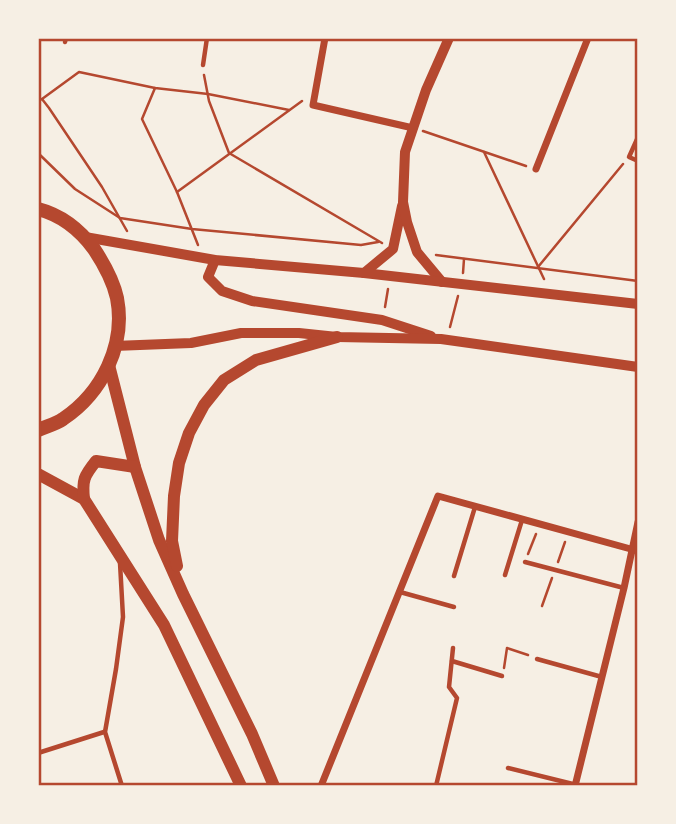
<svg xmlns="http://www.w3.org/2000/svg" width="676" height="824" font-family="'Source Sans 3',sans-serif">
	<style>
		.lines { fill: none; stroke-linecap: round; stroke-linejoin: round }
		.path { stroke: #b5482f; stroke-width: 2.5 }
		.service { stroke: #b5482f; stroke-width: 4.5 }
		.minor { stroke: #b5482f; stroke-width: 7 }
		.tertiary { stroke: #b5482f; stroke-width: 10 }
		.secondary { stroke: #b5482f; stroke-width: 10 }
		.primary { stroke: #b5482f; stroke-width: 12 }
		.trunk { stroke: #b5482f; stroke-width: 14 }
		.neatline { fill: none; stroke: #b5482f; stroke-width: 2.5 }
	</style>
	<rect width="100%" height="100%" fill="#f6efe4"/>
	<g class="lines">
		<!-- path -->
		<g class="path">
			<path d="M204 75 209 101 229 153 382 243"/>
			<path d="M155 88 142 119 177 192 198 245"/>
			<path d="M42 99 79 72 155 88 208 94 289 110"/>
			<path d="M38 101 42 99 49 108 102 187 127 231"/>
			<path d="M423 131 526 166"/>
			<path d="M484 152 544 279"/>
			<path d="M38 153 75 189 120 218 192 229 361 245 378 242"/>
			<path d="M177 192 302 101"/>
			<path d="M436 255 638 281"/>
			<path d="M538 267 623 164"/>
			<path d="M463 273 464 259"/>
			<path d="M385 307 388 289"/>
			<path d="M450 327 458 296"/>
			<path d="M528 554 536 534"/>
			<path d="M558 562 565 542"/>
			<path d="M542 606 552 578"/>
			<path d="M504 668 507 648 528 655"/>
		</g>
		<!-- service -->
		<g class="service">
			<path d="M65 42 66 38"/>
			<path d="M203 65 207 38"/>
			<path d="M638 137 629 157 638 161"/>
			<path d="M525 562 624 588"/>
			<path d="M120 563 123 617 116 669 105 732 122 786"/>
			<path d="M505 575 522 520"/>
			<path d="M454 576 475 507"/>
			<path d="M400 592 454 607"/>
			<path d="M537 659 602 677"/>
			<path d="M452 661 502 676"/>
			<path d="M38 753 104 732"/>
			<path d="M508 768 581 786"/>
			<path d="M436 786 457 698 449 687 453 648"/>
		</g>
		<!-- minor -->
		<g class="minor">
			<path d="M325 38 313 105 413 128"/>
			<path d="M536 169 588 38"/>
			<path d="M321 786 438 496 638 551"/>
			<path d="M575 786 624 588 638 522"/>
		</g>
		<!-- tertiary -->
		<g class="tertiary">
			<path d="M364 273 393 249 402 206"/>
			<path d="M442 282 417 252 407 222 403 202 405 152 426 90 449 38"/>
		</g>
		<!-- secondary -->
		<g class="secondary">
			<path d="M85 237 215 260 364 273 638 304"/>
			<path d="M215 260 208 277 222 291 252 301 382 320 431 336"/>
			<path d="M114 346 191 343 241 333H299L337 337 441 339 638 367"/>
		</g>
		<!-- primary -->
		<g class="primary">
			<path d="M109 365 135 467 159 540 183 594 252 734 274 786"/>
			<path d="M38 474 84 499 164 625 241 786"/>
			<path d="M84 499C82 480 84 476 96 461L135 467"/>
			<path d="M177 566 172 541 174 496 179 463 189 433 204 405 224 380 256 360 337 337"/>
		</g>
		<!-- trunk -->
		<path class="trunk" d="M38 209C61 215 80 230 94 249 104 264 113 280 117 298 126 345 102 393 63 419 56 424 47 426 38 430"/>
	</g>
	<!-- border -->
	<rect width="676" height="824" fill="none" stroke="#f6efe4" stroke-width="80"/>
	<rect x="40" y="40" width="596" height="744" class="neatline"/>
</svg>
